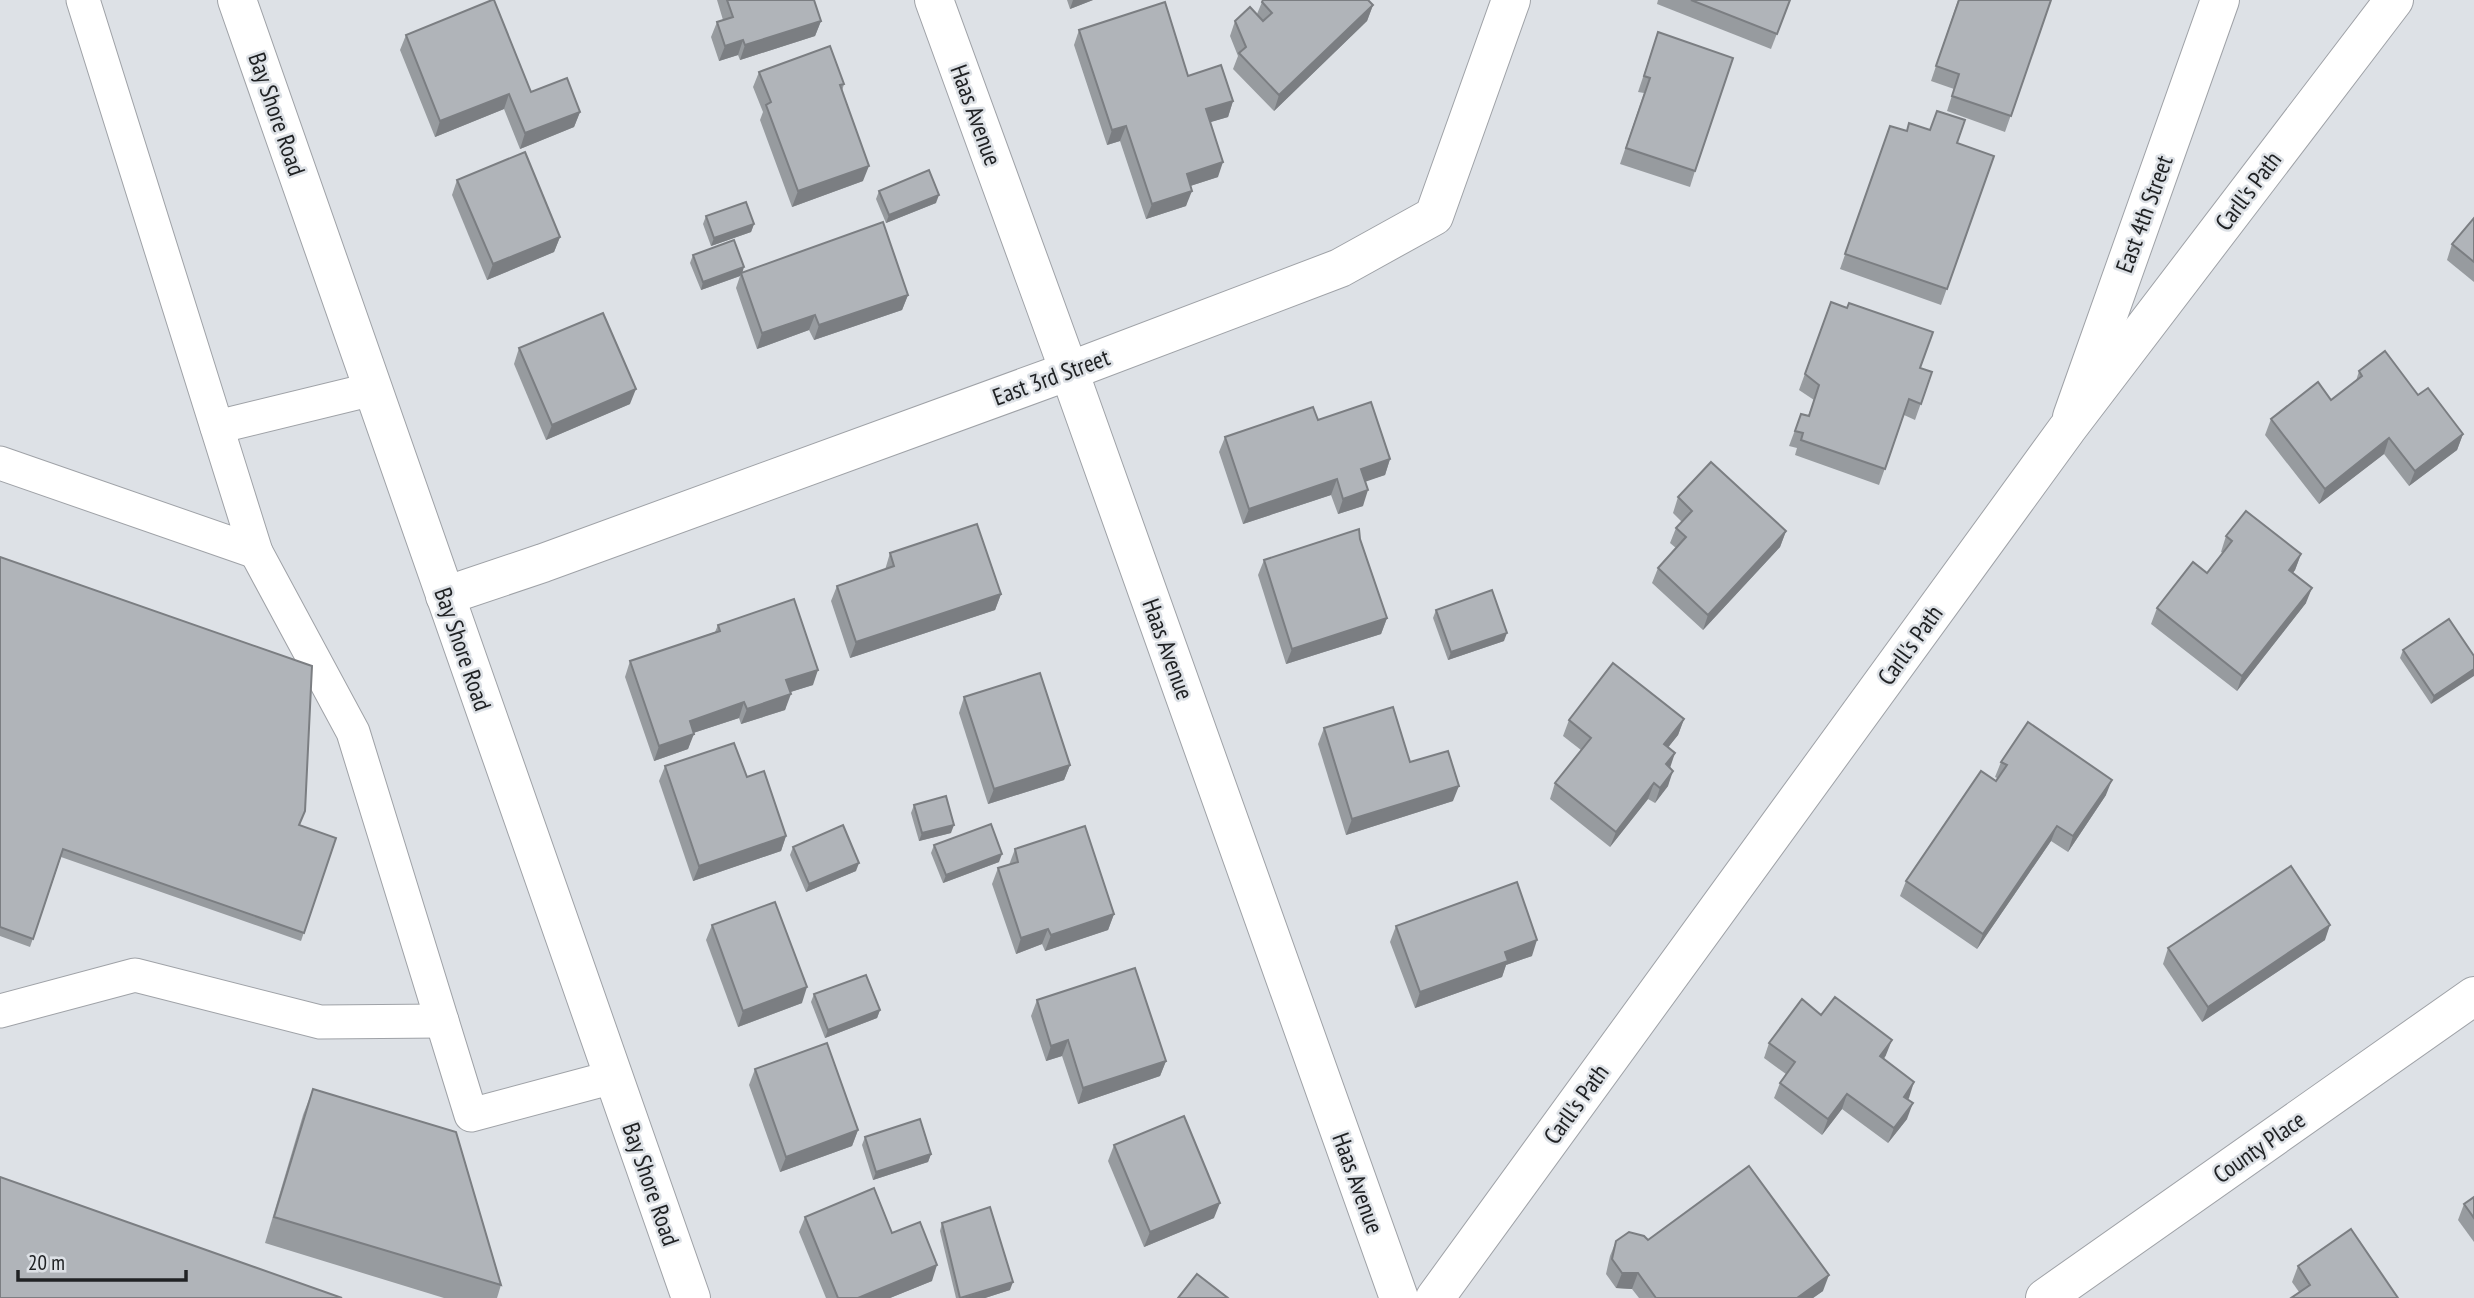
<svg xmlns="http://www.w3.org/2000/svg" width="2474" height="1298" font-family="'PT Sans Narrow',sans-serif">
	<style>
		.lines { fill: none; stroke-linecap: round; stroke-linejoin: round }
		.lane-casing { stroke: #9fa2a7; stroke-width: 35 }
		.street-casing { stroke: #9fa2a7; stroke-width: 40 }
		.secondary-casing { stroke: #9fa2a7; stroke-width: 40 }
		.lane { stroke: #fff; stroke-width: 33 }
		.street { stroke: #fff; stroke-width: 38 }
		.secondary { stroke: #fff; stroke-width: 38 }
		.wall { fill: #979b9f }
		.shaded-wall { fill: #7b7e82 }
		.building { fill: #b0b4b9; stroke: #7b7e82; stroke-width: 2 }
		.labels { text-anchor: middle; dominant-baseline: central; stroke-width: 5; stroke-linejoin: round; paint-order: stroke }
		.street-label { font-size: 24px; fill: #202224; stroke: #dde1e6 }
	</style>
	<rect width="100%" height="100%" fill="#dde1e6"/>
	<g class="lines">
		<!-- lane casing -->
		<g class="lane-casing">
			<g id="lane">
				<path d="M217 427 373 389"/>
				<path d="M0 463 256 552 83 0"/>
				<path d="M256 552 353 732 471 1115 613 1077"/>
				<path d="M0 1011 135 975 320 1022 442 1021"/>
			</g>
		</g>
		<!-- street casing -->
		<g class="street-casing">
			<g id="street">
				<path d="M934 0 1069 371 1399 1298"/>
				<path d="M2072 417 2220 0"/>
				<path d="M445 596 543 563 1069 371 1340 268 1434 216 1511 0"/>
				<path d="M2045 1298 2474 996"/>
			</g>
		</g>
		<!-- secondary casing -->
		<g class="secondary-casing">
			<g id="secondary">
				<path d="M237 0 691 1298"/>
				<path d="M1435 1298 2067 429 2394 0"/>
			</g>
		</g>
		<!-- lane -->
		<use href="#lane" class="lane"/>
		<!-- street -->
		<use href="#street" class="street"/>
		<!-- secondary -->
		<use href="#secondary" class="secondary"/>
	</g>
	<!-- wall -->
	<g class="wall">
		<path d="M717 0H814L821 21 815 36 740 60 738 55 719 61 711 37 717 22 723 20Z"/>
		<path d="M1067 0H1093L1070 9Z"/>
		<path d="M1658 0H1790L1771 49 1657 4Z"/>
		<path d="M1958 0H2051L2005 132 1947 111 1954 89 1931 81Z"/>
		<path d="M1262 2 1373 5 1367 21 1274 111 1233 69 1238 56 1230 36 1235 21 1257 14Z"/>
		<path d="M1079 30 1188 76 1233 101 1228 117 1210 122 1218 177 1190 186 1186 206 1146 219 1120 141 1107 145 1074 45Z"/>
		<path d="M1658 32 1695 171 1690 187 1620 164 1644 93 1638 92Z"/>
		<path d="M406 35 531 92 580 112 574 127 520 149 504 109 435 137 400 50Z"/>
		<path d="M759 72 844 84 842 91 863 181 792 207 760 120 763 112 753 87Z"/>
		<path d="M1909 123 1957 143 1994 156 1941 305 1840 269 1890 126 1907 131Z"/>
		<path d="M457 180 560 237 554 252 487 280 452 195Z"/>
		<path d="M879 191 936 203 886 223 876 199Z"/>
		<path d="M706 216 754 224 751 232 711 246 703 224Z"/>
		<path d="M2474 218V282L2447 260 2452 244Z"/>
		<path d="M693 255 743 272 908 295 902 310 814 340 809 330 757 349 736 288 740 276 701 290 690 263Z"/>
		<path d="M1831 302 1920 368 1932 372 1915 420 1904 415 1879 485 1795 455 1797 448 1789 446 1801 414 1808 416 1814 400 1799 390Z"/>
		<path d="M519 348 630 404 546 440 514 364Z"/>
		<path d="M2359 371 2418 395 2463 434 2457 450 2409 486 2384 454 2319 504 2265 435 2271 419 2331 400 2356 381Z"/>
		<path d="M1318 420 1390 459 1385 475 1365 481 1363 506 1338 514 1331 495 1243 524 1219 452 1225 437Z"/>
		<path d="M1678 497 1786 531 1780 547 1703 630 1652 583 1658 568 1676 548 1670 543 1676 528 1682 522 1673 513Z"/>
		<path d="M2226 536 2301 554 2295 570 2293 573 2306 603 2237 691 2151 624 2157 608 2207 573 2223 553 2221 552Z"/>
		<path d="M1360 539 1387 618 1381 634 1286 664 1258 575 1264 560Z"/>
		<path d="M890 553 1001 594 995 610 850 658 831 601 837 586 885 570Z"/>
		<path d="M0 557 299 825 336 838 301 941 61 857 30 947 0 936Z"/>
		<path d="M1436 610 1504 641 1448 660 1433 618Z"/>
		<path d="M718 625 813 685 790 692 785 710 741 724 739 718 693 733 688 749 654 761 625 677 630 661 715 632Z"/>
		<path d="M2403 650 2474 656 2431 704 2400 658Z"/>
		<path d="M964 697 1070 765 1064 780 988 804 959 713Z"/>
		<path d="M1684 719 1678 735 1668 747 1670 768 1668 786 1655 803 1648 799 1610 847 1550 799 1555 783 1581 750 1563 736 1569 720Z"/>
		<path d="M1324 728 1410 762 1453 801 1346 835 1318 744Z"/>
		<path d="M2001 762 2106 795 2068 852 2051 841 1977 949 1900 896 1906 881 1996 781 1997 778 1995 777Z"/>
		<path d="M665 766 747 777 786 836 781 851 693 881 659 781Z"/>
		<path d="M914 805 951 833 919 841 911 813Z"/>
		<path d="M934 845 999 862 943 883 931 853Z"/>
		<path d="M793 847 856 871 806 892 790 855Z"/>
		<path d="M1015 849 1114 914 1108 930 1045 951 1042 944 1016 954 992 884 998 868 1009 865Z"/>
		<path d="M712 925 802 1003 738 1027 706 940Z"/>
		<path d="M1396 926 1532 956 1506 965 1502 977 1415 1008 1390 942Z"/>
		<path d="M2325 940 2202 1022 2163 964 2168 948Z"/>
		<path d="M814 994 880 1010 877 1018 825 1038 811 1002Z"/>
		<path d="M1037 1000 1166 1061 1160 1076 1078 1104 1062 1056 1046 1061 1031 1016Z"/>
		<path d="M1821 1015 1886 1055 1884 1059 1909 1098 1908 1099 1907 1119 1888 1143 1842 1109 1822 1135 1774 1098 1780 1083 1786 1074 1764 1058 1769 1043Z"/>
		<path d="M755 1069 858 1130 852 1146 780 1172 749 1085Z"/>
		<path d="M313 1089 501 1285 497 1298H444L265 1243 303 1115Z"/>
		<path d="M865 1137 931 1154 928 1162 873 1180 862 1145Z"/>
		<path d="M1114 1145 1214 1218 1144 1247 1108 1161Z"/>
		<path d="M2474 1197V1242L2458 1220 2464 1204Z"/>
		<path d="M805 1217 932 1281 890 1298H826L799 1232Z"/>
		<path d="M942 1223 1010 1290 985 1298H956L940 1231Z"/>
		<path d="M1648 1240 1823 1291 1813 1298H1639L1632 1289 1616 1288 1606 1274 1610 1256 1616 1241Z"/>
		<path d="M2298 1266 2398 1298 2299 1292 2292 1282Z"/>
	</g>
	<!-- shaded-wall -->
	<g class="shaded-wall">
		<path d="M1073 0H1093L1070 9Z"/>
		<path d="M1373 5 1367 21 1274 111 1279 95Z"/>
		<path d="M821 21 815 36 740 60 745 45Z"/>
		<path d="M743 40 738 55 719 61 725 46Z"/>
		<path d="M509 94 504 109 435 137 440 121Z"/>
		<path d="M1233 101 1228 117 1201 125 1206 109Z"/>
		<path d="M580 112 574 127 520 149 525 133Z"/>
		<path d="M1126 126 1120 141 1107 145 1112 130Z"/>
		<path d="M1223 162 1218 177 1181 189 1187 174Z"/>
		<path d="M869 166 863 181 792 207 798 191Z"/>
		<path d="M1192 191 1186 206 1146 219 1152 204Z"/>
		<path d="M939 195 936 203 886 223 889 215Z"/>
		<path d="M754 224 751 232 711 246 714 238Z"/>
		<path d="M560 237 554 252 487 280 493 264Z"/>
		<path d="M744 267 742 274 741 273 740 276 701 290 703 282Z"/>
		<path d="M908 295 902 310 814 340 819 325Z"/>
		<path d="M815 315 809 330 757 349 762 333Z"/>
		<path d="M636 389 630 404 546 440 552 425Z"/>
		<path d="M2463 434 2457 450 2409 486 2415 471Z"/>
		<path d="M2389 438 2384 454 2319 504 2325 489Z"/>
		<path d="M1390 459 1385 475 1356 485 1361 469Z"/>
		<path d="M1337 479 1331 495 1243 524 1249 509Z"/>
		<path d="M1368 490 1363 506 1338 514 1343 499Z"/>
		<path d="M1786 531 1780 547 1703 630 1708 615Z"/>
		<path d="M2301 554 2295 570 2283 585 2289 570Z"/>
		<path d="M2312 588 2306 603 2237 691 2242 676Z"/>
		<path d="M1001 594 995 610 850 658 856 642Z"/>
		<path d="M1387 618 1381 634 1286 664 1292 649Z"/>
		<path d="M1507 633 1504 641 1448 660 1451 652Z"/>
		<path d="M2474 669V676L2431 704 2434 696Z"/>
		<path d="M818 670 813 685 781 695 786 680Z"/>
		<path d="M791 694 785 710 741 724 747 709Z"/>
		<path d="M744 702 739 718 684 736 690 721Z"/>
		<path d="M1684 719 1678 735 1659 759 1664 744Z"/>
		<path d="M694 734 688 749 654 761 659 746Z"/>
		<path d="M1675 753 1670 768 1666 764Z"/>
		<path d="M1070 765 1064 780 988 804 994 789Z"/>
		<path d="M1673 771 1668 786 1655 803 1660 788Z"/>
		<path d="M2112 780 2106 795 2068 852 2073 836Z"/>
		<path d="M1654 783 1648 799 1610 847 1616 832Z"/>
		<path d="M1459 786 1453 801 1346 835 1352 819Z"/>
		<path d="M954 825 951 833 919 841 922 833Z"/>
		<path d="M2057 826 2051 841 1977 949 1983 934Z"/>
		<path d="M786 836 781 851 693 881 699 866Z"/>
		<path d="M1002 854 999 862 943 883 946 875Z"/>
		<path d="M859 863 856 871 806 892 809 884Z"/>
		<path d="M1114 914 1108 930 1045 951 1051 935Z"/>
		<path d="M2330 925 2325 940 2202 1022 2208 1007Z"/>
		<path d="M1048 929 1042 944 1016 954 1021 938Z"/>
		<path d="M1537 940 1532 956 1506 965 1502 977 1415 1008 1420 992 1505 952Z"/>
		<path d="M807 987 802 1003 738 1027 743 1011Z"/>
		<path d="M880 1010 877 1018 825 1038 828 1030Z"/>
		<path d="M1068 1040 1062 1056 1046 1061 1051 1046Z"/>
		<path d="M1892 1040 1886 1055 1874 1072 1880 1056Z"/>
		<path d="M1166 1061 1160 1076 1078 1104 1083 1088Z"/>
		<path d="M1914 1082 1909 1098 1898 1112 1904 1097Z"/>
		<path d="M1847 1094 1842 1109 1822 1135 1828 1119Z"/>
		<path d="M1913 1103 1907 1119 1888 1143 1894 1128Z"/>
		<path d="M858 1130 852 1146 780 1172 786 1157Z"/>
		<path d="M931 1154 928 1162 873 1180 876 1172Z"/>
		<path d="M1220 1203 1214 1218 1144 1247 1150 1232Z"/>
		<path d="M937 1265 932 1281 890 1298H858Z"/>
		<path d="M1622 1273H1638L1632 1289 1616 1288Z"/>
		<path d="M1829 1275 1823 1291 1813 1298H1797Z"/>
		<path d="M1013 1282 1010 1290 985 1298H963Z"/>
	</g>
	<!-- building -->
	<g class="building">
		<path d="M492 0H494L531 92 567 78 580 112 525 133 509 94 440 121 406 35Z"/>
		<path d="M727 0H814L821 21 745 45 743 40 725 46 717 22 733 17Z"/>
		<path d="M1263 0H1368L1373 5 1279 95 1239 53 1246 47 1235 21 1250 7 1263 21 1272 13 1262 2Z"/>
		<path d="M1691 0H1790L1777 34Z"/>
		<path d="M1959 0H2051L2011 116 1952 96 1959 74 1936 66Z"/>
		<path d="M1165 2 1188 76 1221 65 1233 101 1206 109 1223 162 1187 174 1192 191 1152 204 1126 126 1112 130 1079 30Z"/>
		<path d="M1658 32 1733 58 1695 171 1626 148 1650 78 1644 76Z"/>
		<path d="M830 46 844 84 840 85 869 166 798 191 766 105 771 102 759 72Z"/>
		<path d="M1937 111 1965 120 1957 143 1994 156 1947 289 1845 254 1890 126 1907 131 1909 123 1930 130Z"/>
		<path d="M525 152 560 237 493 264 457 180Z"/>
		<path d="M929 170 939 195 889 215 879 191Z"/>
		<path d="M746 202 754 224 714 238 706 216Z"/>
		<path d="M2474 218V262L2452 244Z"/>
		<path d="M883 222 908 295 819 325 815 315 762 333 741 273Z"/>
		<path d="M734 240 744 267 703 282 693 255Z"/>
		<path d="M1831 302 1847 308 1849 303 1933 332 1920 368 1932 372 1921 404 1909 399 1885 469 1801 440 1803 433 1795 431 1801 414 1809 416 1819 385 1805 374Z"/>
		<path d="M603 313 636 389 552 425 519 348Z"/>
		<path d="M2385 351 2418 395 2428 388 2463 434 2415 471 2389 438 2325 489 2271 419 2318 382 2331 400 2362 376 2359 371Z"/>
		<path d="M1371 402 1390 459 1361 469 1368 490 1343 499 1337 479 1249 509 1225 437 1313 407 1318 420Z"/>
		<path d="M1711 462 1786 531 1708 615 1658 568 1686 537 1676 528 1692 511 1678 497Z"/>
		<path d="M2246 511 2301 554 2289 570 2312 588 2242 676 2157 608 2193 562 2207 573 2232 541 2226 536Z"/>
		<path d="M977 524 1001 594 856 642 837 586 894 566 890 553Z"/>
		<path d="M1359 529 1360 539 1387 618 1292 649 1264 560Z"/>
		<path d="M0 557 312 666 305 811 299 825 336 838 304 933 63 849 33 939 0 927Z"/>
		<path d="M1492 590 1507 633 1451 652 1436 610Z"/>
		<path d="M794 599 818 670 786 680 791 694 747 709 744 702 690 721 694 734 659 746 630 661 720 631 718 625Z"/>
		<path d="M2449 619 2474 656V669L2434 696 2403 650Z"/>
		<path d="M1613 663 1684 719 1664 744 1675 753 1666 764 1673 771 1660 788 1654 783 1616 832 1555 783 1591 738 1569 720Z"/>
		<path d="M1040 673 1070 765 994 789 964 697Z"/>
		<path d="M1393 707 1410 762 1448 751 1459 786 1352 819 1324 728Z"/>
		<path d="M2028 722 2112 780 2073 836 2057 826 1983 934 1906 881 1981 771 1996 781 2007 765 2001 762Z"/>
		<path d="M734 743 747 777 764 771 786 836 699 866 665 766Z"/>
		<path d="M946 796 954 825 922 833 914 805Z"/>
		<path d="M991 824 1002 854 946 875 934 845Z"/>
		<path d="M843 825 859 863 809 884 793 847Z"/>
		<path d="M1085 826 1114 914 1051 935 1048 929 1021 938 998 868 1018 862 1015 849Z"/>
		<path d="M2291 866 2330 925 2208 1007 2168 948Z"/>
		<path d="M1517 882 1537 940 1505 952 1508 961 1420 992 1396 926Z"/>
		<path d="M775 902 807 987 743 1011 712 925Z"/>
		<path d="M1135 968 1166 1061 1083 1088 1068 1040 1051 1046 1037 1000Z"/>
		<path d="M866 975 880 1010 828 1030 814 994Z"/>
		<path d="M1835 997 1892 1040 1880 1056 1914 1082 1904 1097 1913 1103 1894 1128 1847 1094 1828 1119 1780 1083 1795 1062 1769 1043 1802 999 1821 1015Z"/>
		<path d="M827 1043 858 1130 786 1157 755 1069Z"/>
		<path d="M313 1089 456 1132 501 1285 274 1217Z"/>
		<path d="M1184 1116 1220 1203 1150 1232 1114 1145Z"/>
		<path d="M920 1119 931 1154 876 1172 865 1137Z"/>
		<path d="M1749 1166 1829 1275 1797 1298H1656L1638 1273H1622L1612 1259 1616 1241 1629 1232 1644 1236 1648 1240Z"/>
		<path d="M0 1177 342 1298H0Z"/>
		<path d="M874 1188 892 1233 920 1222 937 1265 858 1298H838L805 1217Z"/>
		<path d="M2474 1197V1218L2464 1204Z"/>
		<path d="M990 1207 1013 1282 960 1298 942 1223Z"/>
		<path d="M2351 1229 2398 1298H2291L2310 1285 2298 1266Z"/>
		<path d="M1197 1274 1228 1298H1178Z"/>
	</g>
	<g class="labels">
		<!-- street labels -->
		<g class="street-label">
			<text transform="translate(277 114) rotate(71)">Bay Shore Road</text>
			<text transform="translate(976 115) rotate(70)">Haas Avenue</text>
			<text transform="translate(2248 191) rotate(-53)">Carll's Path</text>
			<text transform="translate(2144 214) rotate(-70)">East 4th Street</text>
			<text transform="translate(1051 377) rotate(-20)">East 3rd Street</text>
			<text transform="translate(1910 645) rotate(-54)">Carll's Path</text>
			<text transform="translate(463 649) rotate(71)">Bay Shore Road</text>
			<text transform="translate(1168 649) rotate(70)">Haas Avenue</text>
			<text transform="translate(1576 1104) rotate(-54)">Carll's Path</text>
			<text transform="translate(2259 1147) rotate(-35)">County Place</text>
			<text transform="translate(1358 1183) rotate(70)">Haas Avenue</text>
			<text transform="translate(651 1184) rotate(71)">Bay Shore Road</text>
		</g>
	</g>
	<!-- scale -->
	<path d="M18 1270v10h168v-10" fill="none" stroke="#202224" stroke-width="3.5"/>
	<text x="28" y="1270" font-size="21" fill="#202224" stroke="#dde1e6" stroke-width="5" paint-order="stroke">20 m</text>
</svg>
